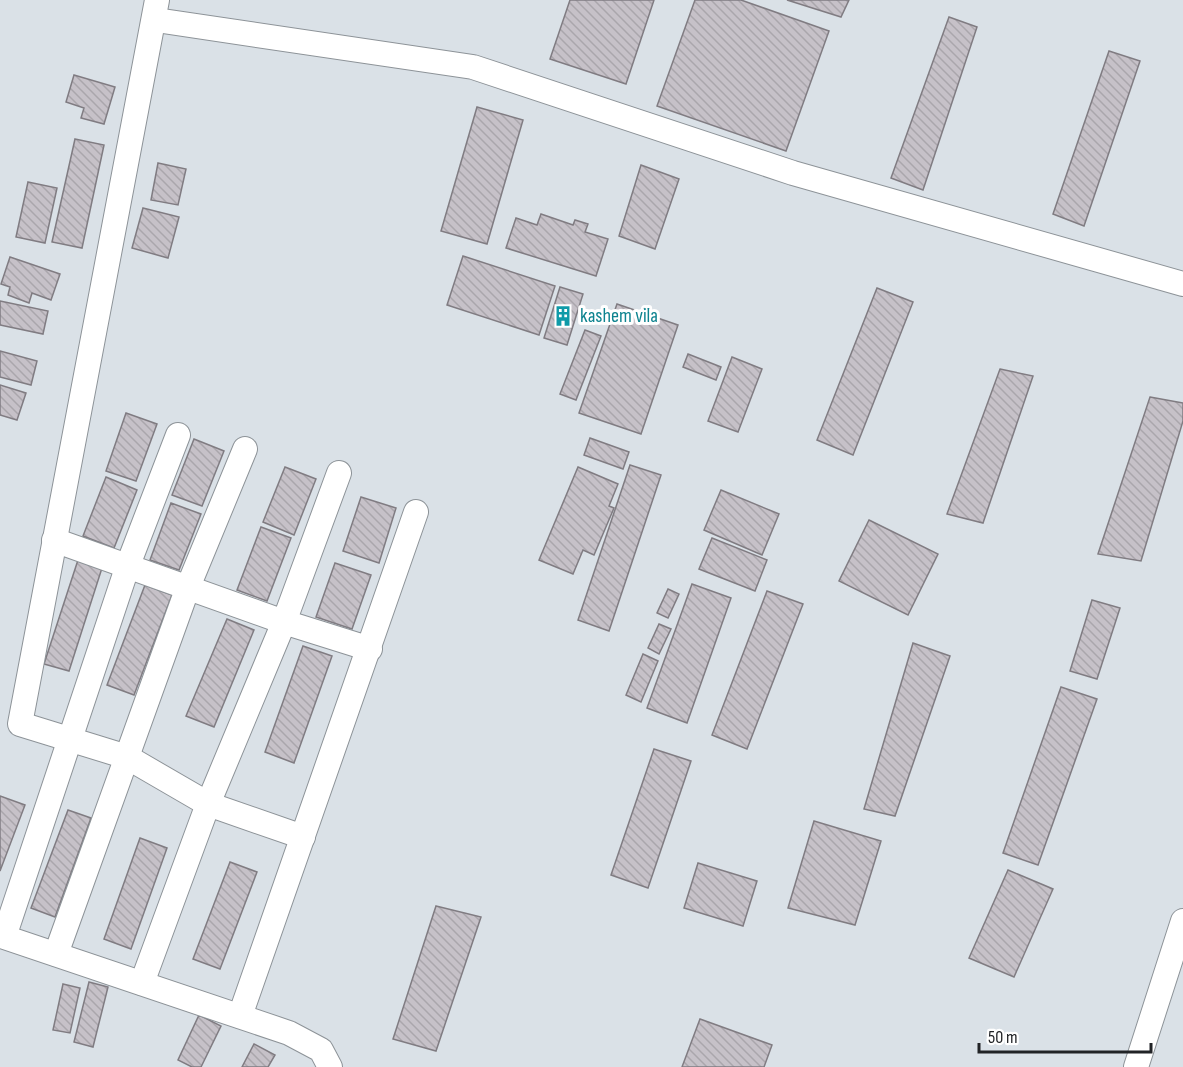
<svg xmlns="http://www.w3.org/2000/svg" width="1183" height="1067" font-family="'Sofia Sans Condensed',sans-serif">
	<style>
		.building { fill: url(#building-back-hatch); stroke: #807c82; stroke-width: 1.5 }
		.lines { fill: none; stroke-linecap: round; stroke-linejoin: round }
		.street-casing { stroke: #8d9398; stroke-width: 26 }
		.street { stroke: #fff; stroke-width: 24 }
		.labels { text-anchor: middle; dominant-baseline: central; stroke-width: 6; stroke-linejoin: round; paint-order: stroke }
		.culture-label { font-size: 20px; fill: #0d838f; stroke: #fff; text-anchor: start }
	</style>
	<defs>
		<pattern id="building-back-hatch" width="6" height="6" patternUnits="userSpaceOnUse" patternTransform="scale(1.5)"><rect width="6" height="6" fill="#c6c1c8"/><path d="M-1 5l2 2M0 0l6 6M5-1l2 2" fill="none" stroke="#aaa6ac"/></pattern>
	</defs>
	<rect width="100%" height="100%" fill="#dae1e7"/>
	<!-- building -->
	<g class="building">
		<path d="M570 0H654L626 84 550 59Z"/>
		<path d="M695 0H741L829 31 786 151 657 106Z"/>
		<path d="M787 0H849L841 17Z"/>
		<path d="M949 17 977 27 923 190 891 178Z"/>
		<path d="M1109 51 1140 61 1084 226 1053 214Z"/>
		<path d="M74 75 115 87 104 124 81 118 84 108 66 102Z"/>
		<path d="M477 107 523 120 487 244 441 231Z"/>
		<path d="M75 139 104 145 82 248 52 242Z"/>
		<path d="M158 163 186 169 178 205 151 200Z"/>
		<path d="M641 165 679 179 655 249 619 236Z"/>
		<path d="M28 182 57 188 45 243 16 237Z"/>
		<path d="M143 208 179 217 168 258 132 248Z"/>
		<path d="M541 214 573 225 575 220 588 224 585 232 608 239 596 276 506 248 516 218 537 225Z"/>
		<path d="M463 256 555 286 539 335 447 305Z"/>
		<path d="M10 257 60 274 51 300 32 293 29 303 8 295 10 287 1 284Z"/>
		<path d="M560 287 583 294 567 345 544 338Z"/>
		<path d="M877 288 913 302 853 455 817 440Z"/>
		<path d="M0 301 48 311 43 334 0 325Z"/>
		<path d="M617 304 678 325 641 434 579 413Z"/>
		<path d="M585 330 601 336 576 400 560 394Z"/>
		<path d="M0 351 37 361 31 385 0 377Z"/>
		<path d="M688 354 721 367 716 380 683 367Z"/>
		<path d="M732 357 762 369 738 432 708 421Z"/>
		<path d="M1000 369 1033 376 983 523 947 514Z"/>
		<path d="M0 385 26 393 17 420 0 415Z"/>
		<path d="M1150 397 1183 403V421L1141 561 1098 554Z"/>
		<path d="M126 413 157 424 136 481 106 471Z"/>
		<path d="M590 438 629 452 623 469 584 455Z"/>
		<path d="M194 439 224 451 202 506 172 495Z"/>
		<path d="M630 465 661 475 609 631 578 620Z"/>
		<path d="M285 467 316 479 294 535 263 522Z"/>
		<path d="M578 467 618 484 609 506 614 508 594 555 583 550 573 574 539 560Z"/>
		<path d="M106 477 137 490 114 548 83 536Z"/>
		<path d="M721 490 779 514 762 555 704 530Z"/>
		<path d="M361 497 396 508 379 563 343 551Z"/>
		<path d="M171 503 201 514 179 570 150 560Z"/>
		<path d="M869 520 938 554 908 615 839 581Z"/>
		<path d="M261 527 291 538 267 601 237 590Z"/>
		<path d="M712 538 767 560 755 591 699 569Z"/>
		<path d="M78 560 102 568 69 671 44 664Z"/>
		<path d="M335 563 371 575 352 629 316 617Z"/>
		<path d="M692 584 731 598 687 723 647 708Z"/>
		<path d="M145 585 172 595 134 695 107 685Z"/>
		<path d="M668 589 679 594 668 618 657 613Z"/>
		<path d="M767 591 803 604 747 749 712 735Z"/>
		<path d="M1092 600 1120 608 1097 679 1070 671Z"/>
		<path d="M227 619 254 630 214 727 186 716Z"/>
		<path d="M659 624 671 629 659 654 648 648Z"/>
		<path d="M913 643 950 656 895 816 864 809Z"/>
		<path d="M303 646 332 656 294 763 265 752Z"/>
		<path d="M643 654 658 661 641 702 626 695Z"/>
		<path d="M1061 687 1097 699 1038 865 1003 853Z"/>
		<path d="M654 749 691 761 648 888 611 875Z"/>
		<path d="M0 796 25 805 0 871Z"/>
		<path d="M68 810 91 818 55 917 31 908Z"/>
		<path d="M814 821 881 841 855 925 788 908Z"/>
		<path d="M140 838 167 848 131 949 104 939Z"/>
		<path d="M230 862 257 872 220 969 193 959Z"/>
		<path d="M698 863 757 881 743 926 684 908Z"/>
		<path d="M1008 870 1053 889 1014 977 969 958Z"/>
		<path d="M436 906 481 917 436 1051 393 1039Z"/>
		<path d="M89 982 108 987 93 1047 74 1042Z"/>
		<path d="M63 984 80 988 70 1033 53 1030Z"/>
		<path d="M199 1015 221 1026 201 1067H192L178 1060Z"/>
		<path d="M700 1019 772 1045 764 1067H682Z"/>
		<path d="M254 1044 275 1055 268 1067H242Z"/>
	</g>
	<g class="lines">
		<!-- street casing -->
		<g class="street-casing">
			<g id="street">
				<path d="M157 0 20 724 127 757 208 804 303 837"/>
				<path d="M156 20 473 67 793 173 1183 284"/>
				<path d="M178 435 128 565 4 937 289 1033 321 1050 330 1067"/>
				<path d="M54 540 284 622 370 649"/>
				<path d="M56 954 188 587 245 449"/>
				<path d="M142 983 208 804 284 622 339 473"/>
				<path d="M240 1016 416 512"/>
				<path d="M1136 1067 1183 921"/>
			</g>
		</g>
		<!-- street -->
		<use href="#street" class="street"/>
	</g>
	<!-- icons -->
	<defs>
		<g id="building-bare" transform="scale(1.62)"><path d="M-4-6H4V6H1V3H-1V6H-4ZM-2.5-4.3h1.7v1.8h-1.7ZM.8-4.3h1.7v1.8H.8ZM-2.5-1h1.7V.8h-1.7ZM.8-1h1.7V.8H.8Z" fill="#0f9aa8" stroke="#fff" stroke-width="2.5" paint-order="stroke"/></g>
	</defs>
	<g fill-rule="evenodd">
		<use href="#building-bare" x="563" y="316"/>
	</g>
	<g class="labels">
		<!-- culture labels -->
		<g class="culture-label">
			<text x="580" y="316">kashem vila</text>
		</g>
	</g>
	<!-- scale -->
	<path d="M979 1043v9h172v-9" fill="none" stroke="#212326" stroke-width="3"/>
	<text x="988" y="1043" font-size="18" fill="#212326" stroke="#ffffff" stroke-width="4.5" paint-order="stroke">50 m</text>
</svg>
